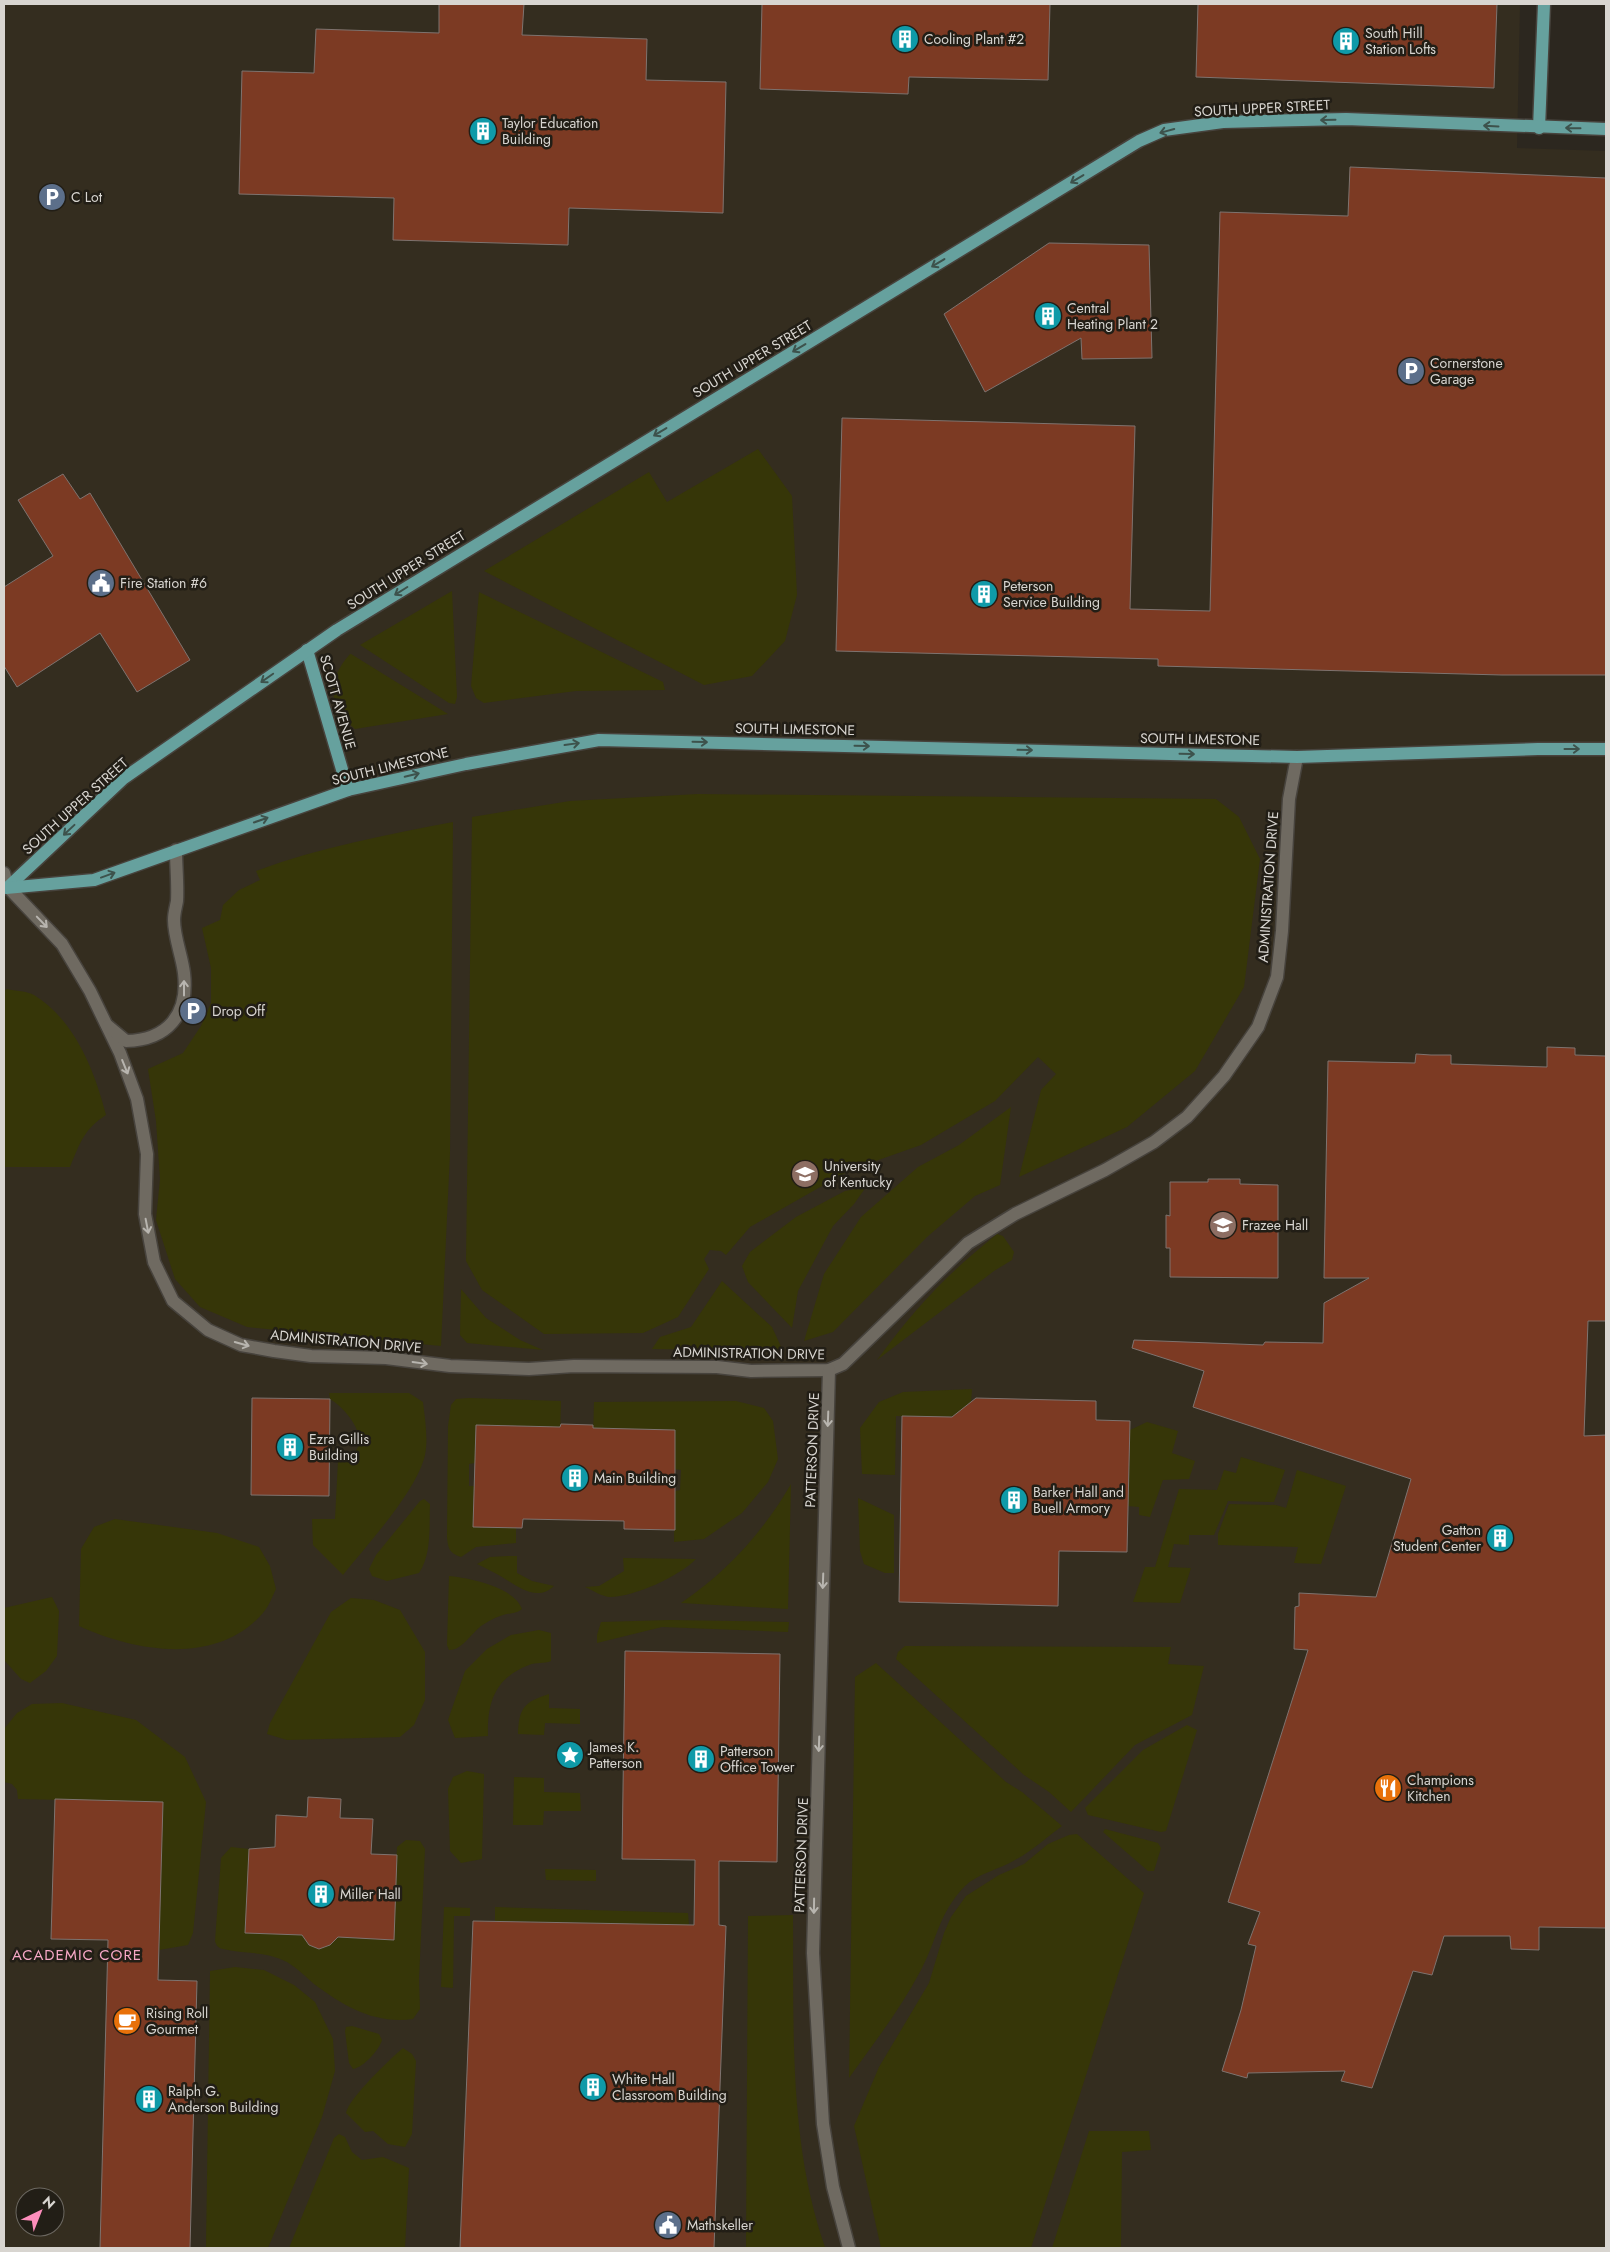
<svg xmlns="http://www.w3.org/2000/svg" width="1610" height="2252" font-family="Jost,sans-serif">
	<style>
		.built { fill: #342d1f; fill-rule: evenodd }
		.green { fill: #363608 }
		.building { fill: #7c3a23; stroke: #7e736f }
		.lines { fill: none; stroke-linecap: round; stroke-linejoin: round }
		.minor-casing { stroke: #47433d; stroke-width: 15 }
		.major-casing { stroke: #47433d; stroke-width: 15 }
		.minor { stroke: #6f6a61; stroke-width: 12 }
		.major { stroke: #66a19e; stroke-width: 12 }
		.oneway { stroke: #3d524c }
		.oneway2 { stroke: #b8b5af }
		.labels { text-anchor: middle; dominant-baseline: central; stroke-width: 5; stroke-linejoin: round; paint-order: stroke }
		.poi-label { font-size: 14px; fill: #d8d5d0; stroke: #221e16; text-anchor: start }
		.street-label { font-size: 14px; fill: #d8d5d0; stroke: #221e16 }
		.neighbourhood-label { font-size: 15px; letter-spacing: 1px; fill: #f7a8c6; stroke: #221e16 }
	</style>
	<rect width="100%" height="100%" fill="#2c271f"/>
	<!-- built -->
	<path class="built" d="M4 4H1520L1517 148 1606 151V2248H4ZM25 2197H55V2227H25Z"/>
	<!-- green -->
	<g class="green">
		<path d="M758 449 792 496 797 595 785 641 752 676 704 685 484 571 649 472 667 502Z"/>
		<path d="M452 591 457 697 455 704 449 703 360 645Z"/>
		<path d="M479 592 663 682 665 690 576 691 484 703 476 698 471 686Z"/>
		<path d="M350 654H351L448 714 355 729C328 706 326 681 350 654Z"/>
		<path d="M698 794 1216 799 1239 817 1260 859 1244 987 1195 1071 1127 1127 1019 1177 1041 1090 1056 1074 1038 1057 995 1101 921 1145 850 1170 750 1227 726 1255 721 1251 710 1250 704 1259 709 1269 678 1317 643 1333 544 1334 482 1290 466 1261 472 817 570 801Z"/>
		<path d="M453 822 450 1153 441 1346 247 1327 200 1307 175 1279 156 1220 160 1179 156 1121 148 1069 183 1053 201 1026 211 1003V968L202 928 220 920 223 905 239 890 260 880 256 871C320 847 386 835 453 822Z"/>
		<path d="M7 989C15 991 27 991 34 995 75 1020 95 1072 106 1115 84 1129 80 1143 70 1167H4V991Z"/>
		<path d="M1011 1107 1000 1185 975 1196 927 1237 833 1332 804 1341 824 1274 861 1217 918 1167 959 1145Z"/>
		<path d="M866 1187 854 1204 833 1226 798 1291 792 1328 748 1282 742 1266 750 1252 796 1217 845 1191Z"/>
		<path d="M997 1234 1003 1236 1014 1252 1012 1260 994 1271 877 1360C915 1308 947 1274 997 1234Z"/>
		<path d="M722 1281 772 1327 783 1351 652 1349 660 1337 691 1327Z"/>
		<path d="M461 1289 486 1318 520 1340 543 1350 467 1343 460 1335Z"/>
		<path d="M972 1389 971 1402 967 1405 969 1417 896 1416 895 1475 862 1474 860 1428 879 1402 903 1392Z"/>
		<path d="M329 1393H409L423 1402C425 1420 429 1442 424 1459 413 1495 367 1545 343 1575L313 1545 312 1519H335L338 1461 349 1460C352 1456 356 1451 358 1447 364 1429 343 1407 330 1399Z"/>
		<path d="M469 1398 561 1401 560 1437 524 1426 476 1425 475 1463 469 1464V1486H474L473 1527 516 1528V1543L476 1547 461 1557C449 1553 448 1548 447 1537L448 1426 451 1405 456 1399Z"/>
		<path d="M736 1401 764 1408 773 1421 778 1459 768 1482 742 1513 704 1539 674 1542 675 1491 680 1490 681 1470 674 1469V1430L628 1429 593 1438 594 1402Z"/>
		<path d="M1147 1422 1178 1431 1172 1453 1195 1461 1189 1479 1163 1480 1150 1517 1139 1515V1507L1128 1506 1130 1430Z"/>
		<path d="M1241 1457 1285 1470 1274 1502 1228 1501 1214 1535H1189V1545L1174 1544 1168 1567 1191 1568 1180 1603 1133 1602 1145 1567H1155L1179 1489 1217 1490 1224 1470 1236 1473Z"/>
		<path d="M1297 1470 1346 1486 1321 1564 1294 1563 1298 1547 1218 1545V1534L1229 1504 1276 1505 1286 1508Z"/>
		<path d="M791 1484 788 1609 681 1603C726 1573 764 1531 791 1484Z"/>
		<path d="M858 1498 894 1515V1573H885L864 1564 860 1551Z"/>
		<path d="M424 1499 430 1504C429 1526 432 1554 419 1573L387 1581 372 1576 369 1569 376 1555 420 1501Z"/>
		<path d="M115 1519 217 1533 259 1547 270 1566 276 1589C272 1597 269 1606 263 1613 217 1666 136 1652 79 1626L81 1549 94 1527Z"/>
		<path d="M508 1556H517V1573L532 1581 554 1586C537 1602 519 1587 502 1577 494 1572 485 1568 477 1564L490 1557Z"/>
		<path d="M623 1558 696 1559C680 1576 634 1597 610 1597 603 1597 592 1590 585 1587L599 1586 624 1571Z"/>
		<path d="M449 1576C470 1578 514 1587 522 1609 516 1614 510 1613 503 1615 496 1617 487 1622 481 1626 472 1633 461 1651 449 1650L447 1645Z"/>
		<path d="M52 1597 59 1611 57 1656 46 1671 30 1683 21 1679 4 1660V1608Z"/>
		<path d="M351 1598 374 1600 400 1610 425 1652V1700L414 1725 400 1737 287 1740 267 1734 270 1723 331 1612Z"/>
		<path d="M670 1620 789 1622 788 1632 662 1627 597 1643V1635L601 1622Z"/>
		<path d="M539 1630 551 1633V1661C544 1664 536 1662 529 1665 495 1678 487 1702 488 1736L455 1738 448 1720 465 1671 487 1649 511 1635Z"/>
		<path d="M905 1646 1171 1647 1168 1664 1204 1666 1192 1715 1135 1745 1071 1812 1049 1792 1024 1775 896 1659 898 1652Z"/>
		<path d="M876 1663 1006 1782 1022 1792 1062 1826C1047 1837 1032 1851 1015 1860 1000 1869 977 1874 965 1886 938 1914 938 1938 921 1970 901 2008 874 2043 849 2078L855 1677Z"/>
		<path d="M549 1694V1708L580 1709V1724L545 1723 544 1735 518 1734C519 1708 524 1702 549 1694Z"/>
		<path d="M62 1703 136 1720 185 1757 206 1802 193 1933 188 1945 159 1950 163 1802 18 1799 17 1790 12 1784 4 1782V1729L17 1713 32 1704Z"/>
		<path d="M1187 1725 1197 1730 1166 1831 1161 1832 1088 1815 1085 1808 1143 1750Z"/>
		<path d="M467 1771 484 1774 482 1859 461 1863 450 1851 448 1789 453 1777Z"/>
		<path d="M514 1777 544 1778V1792L580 1793 581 1811H544L543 1825H513Z"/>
		<path d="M1105 1829 1158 1843 1161 1848 1154 1871H1148L1103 1832Z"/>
		<path d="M1077 1834 1144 1893 1031 2248H881L854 2126 879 2067 929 1983 944 1933 951 1917 966 1896 999 1875 1024 1864 1048 1844 1069 1835Z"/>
		<path d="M406 1840 420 1841 425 1849 419 1979 420 2009 413 2019C374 2024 345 2007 314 1984 306 1977 297 1968 287 1962 267 1951 243 1954 223 1949 218 1948 216 1945 215 1941L221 1858 231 1847 249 1849 245 1933 304 1935 310 1945 319 1949 330 1945 336 1937 393 1940 397 1847Z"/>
		<path d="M545 1869 596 1870V1881L546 1880Z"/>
		<path d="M444 1907 470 1908V1916H454L453 1988 441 1987Z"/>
		<path d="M495 1907 688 1913 689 1925 495 1921Z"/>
		<path d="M793 1915C794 2025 788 2141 825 2247L823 2248H746L748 1916Z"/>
		<path d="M235 1967 264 1970 294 1985 315 2002 333 2039 335 2071 322 2117 268 2248H206V2246L210 1971Z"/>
		<path d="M352 2026 379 2034 382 2040C379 2050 364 2067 353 2069L349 2063 345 2031 346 2027Z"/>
		<path d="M403 2048 412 2054 416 2061 412 2134 405 2147 388 2144 373 2131 365 2132 346 2113C349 2098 390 2059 403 2048Z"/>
		<path d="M1089 2131H1149L1151 2150 1122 2152 1121 2248H1052Z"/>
		<path d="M339 2134 345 2137 352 2152 362 2160 383 2157 409 2168 405 2248H289L334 2138Z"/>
	</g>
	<!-- building -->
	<g class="building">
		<path d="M439 4H524L522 35 647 39 646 80 726 82 723 213 569 208 568 245 393 240 394 198 239 194 242 71 314 73 316 29 439 33Z"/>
		<path d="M762 4H1050L1048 80 909 77 908 94 760 89Z"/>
		<path d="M1198 4H1497L1494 88 1196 77Z"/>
		<path d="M1350 167 1606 178V675H1502L1158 666V659L836 651 842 418 1135 426 1130 609 1210 611 1220 212 1348 216Z"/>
		<path d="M1049 243 1149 245 1152 358 1082 359 1081 338 985 392 944 314Z"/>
		<path d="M63 474 80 499 90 493 190 660 137 692 100 633 17 687 4 666V587L53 556 18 500Z"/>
		<path d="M1547 1047 1575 1048V1055L1606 1056V1321H1588L1584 1436 1606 1435V1928L1539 1927V1950L1511 1949 1510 1936H1444L1432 1975 1413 1971 1372 2088 1341 2081 1345 2071 1248 2073 1247 2078 1222 2071 1241 2010 1256 1946 1248 1944 1260 1912 1228 1902 1308 1650 1294 1649 1295 1607 1299 1606V1593L1376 1597 1411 1479 1193 1407 1204 1371 1132 1348 1134 1340 1263 1345 1265 1342 1323 1343 1324 1303 1369 1278H1324L1328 1061 1415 1063 1416 1054 1431 1055H1451V1064L1547 1067Z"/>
		<path d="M1208 1179H1240V1184L1278 1185V1278L1170 1277V1248H1166V1215L1170 1216V1182H1208Z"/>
		<path d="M252 1398 330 1399 329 1496 251 1495Z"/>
		<path d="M976 1398 1096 1401V1420L1130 1421 1127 1552 1059 1551 1058 1606 899 1602 902 1416 952 1417Z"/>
		<path d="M561 1424 593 1425V1428L675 1430V1530L624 1529V1521L523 1519 522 1528 473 1527 476 1425 560 1427Z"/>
		<path d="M625 1651 780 1654 777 1862 719 1861V1925L726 1926 714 2248H460L473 1921 694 1925 695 1860 622 1859Z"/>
		<path d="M308 1797 341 1799 340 1818 373 1819 371 1854 397 1855 394 1940 338 1937 330 1945 319 1949 309 1945 302 1935 245 1933 249 1849 275 1847 276 1815 307 1817Z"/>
		<path d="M55 1799 163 1802 158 1980 197 1981 190 2248H100L108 1940 51 1939Z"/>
	</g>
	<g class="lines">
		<!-- minor casing -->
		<g class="minor-casing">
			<g id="minor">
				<path d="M4 873 8 887 62 944 90 991 120 1053 137 1099 147 1154 145 1214 154 1262 173 1301 208 1330 241 1345 274 1351 311 1356 386 1358 450 1366 529 1369 574 1366 717 1367 751 1371 829 1370 843 1364 968 1243 1015 1214 1105 1170 1154 1142 1187 1117 1224 1076 1258 1027 1277 977 1282 931 1289 799 1297 757"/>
				<path d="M108 1026 126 1041C168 1040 189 1014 184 973 182 956 174 937 174 920 174 913 176 907 177 901 178 884 176 867 176 850"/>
				<path d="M829 1370 813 1953 823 2124 833 2187 849 2248"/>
			</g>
		</g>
		<!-- major casing -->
		<g class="major-casing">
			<g id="major">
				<path d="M1539 128 1544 4"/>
				<path d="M307 650 348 790"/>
				<path d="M8 887 124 778 337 630 1139 141 1164 130 1223 122 1346 119 1606 129"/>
				<path d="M6 888 94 880 348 790 466 764 599 740 1297 757 1538 749H1606"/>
			</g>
		</g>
		<!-- minor -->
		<use href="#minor" class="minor"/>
		<!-- major -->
		<use href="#major" class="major"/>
	</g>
	<!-- one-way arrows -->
	<defs><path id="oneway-shaft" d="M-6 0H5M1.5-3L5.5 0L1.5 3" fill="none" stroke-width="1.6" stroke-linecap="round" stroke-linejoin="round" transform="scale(1.25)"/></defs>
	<g class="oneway">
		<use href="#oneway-shaft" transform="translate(1328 120) rotate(179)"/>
		<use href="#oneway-shaft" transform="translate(1491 126) rotate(-177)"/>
		<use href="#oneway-shaft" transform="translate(1573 128) rotate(-179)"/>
		<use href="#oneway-shaft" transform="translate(1167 131) rotate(165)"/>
		<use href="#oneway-shaft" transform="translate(1077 179) rotate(149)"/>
		<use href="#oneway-shaft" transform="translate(938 263) rotate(149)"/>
		<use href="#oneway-shaft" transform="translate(799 348) rotate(149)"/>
		<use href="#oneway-shaft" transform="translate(660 432) rotate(149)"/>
		<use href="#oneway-shaft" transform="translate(401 591) rotate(148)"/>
		<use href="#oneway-shaft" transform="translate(267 678) rotate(145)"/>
		<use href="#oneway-shaft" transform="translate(700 742) rotate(1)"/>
		<use href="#oneway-shaft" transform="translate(572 744) rotate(-8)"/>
		<use href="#oneway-shaft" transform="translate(862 746) rotate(1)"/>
		<use href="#oneway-shaft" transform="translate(1572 749)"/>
		<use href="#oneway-shaft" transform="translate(1025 750) rotate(1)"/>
		<use href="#oneway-shaft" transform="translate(1187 754) rotate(1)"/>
		<use href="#oneway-shaft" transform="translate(412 775) rotate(-13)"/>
		<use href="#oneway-shaft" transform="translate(261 820) rotate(-19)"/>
		<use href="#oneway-shaft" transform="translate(69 830) rotate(137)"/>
		<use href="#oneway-shaft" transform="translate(108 875) rotate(-20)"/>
	</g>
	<g class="oneway2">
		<use href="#oneway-shaft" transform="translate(42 922) rotate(46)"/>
		<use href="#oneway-shaft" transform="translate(184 988) rotate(-90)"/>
		<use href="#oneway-shaft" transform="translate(125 1067) rotate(68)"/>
		<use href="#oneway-shaft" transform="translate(147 1226) rotate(79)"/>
		<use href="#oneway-shaft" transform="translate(242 1344) rotate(16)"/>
		<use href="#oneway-shaft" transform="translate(420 1363) rotate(8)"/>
		<use href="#oneway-shaft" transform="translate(828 1419) rotate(92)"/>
		<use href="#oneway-shaft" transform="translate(823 1581) rotate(92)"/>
		<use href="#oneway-shaft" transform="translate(819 1744) rotate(92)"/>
		<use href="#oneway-shaft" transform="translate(814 1906) rotate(91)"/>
	</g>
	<!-- icons -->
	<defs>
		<g id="building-disc" transform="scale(1.4375)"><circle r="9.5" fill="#0f9aa8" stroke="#221e16"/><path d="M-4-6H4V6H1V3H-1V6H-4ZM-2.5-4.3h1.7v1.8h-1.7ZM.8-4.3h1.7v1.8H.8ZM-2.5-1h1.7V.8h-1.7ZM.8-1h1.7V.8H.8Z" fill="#fff"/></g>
		<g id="parking-disc" transform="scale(1.4375)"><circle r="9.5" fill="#5c6f8a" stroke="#221e16"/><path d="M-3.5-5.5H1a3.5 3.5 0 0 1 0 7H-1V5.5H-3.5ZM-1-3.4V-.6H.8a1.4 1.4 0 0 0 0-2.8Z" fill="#fff"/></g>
		<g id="civic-disc" transform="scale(1.4375)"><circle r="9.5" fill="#5c6f8a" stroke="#221e16"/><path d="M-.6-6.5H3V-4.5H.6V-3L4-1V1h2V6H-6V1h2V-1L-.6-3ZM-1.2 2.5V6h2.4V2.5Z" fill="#fff"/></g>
		<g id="university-disc" transform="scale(1.4375)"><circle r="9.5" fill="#8d6e63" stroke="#221e16"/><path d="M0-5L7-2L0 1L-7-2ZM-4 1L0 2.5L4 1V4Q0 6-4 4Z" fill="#fff"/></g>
		<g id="sight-disc" transform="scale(1.4375)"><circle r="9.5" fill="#0f9aa8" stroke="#221e16"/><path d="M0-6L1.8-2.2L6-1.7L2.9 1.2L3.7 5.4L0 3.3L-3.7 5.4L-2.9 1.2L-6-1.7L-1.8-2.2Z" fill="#fff"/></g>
		<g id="restaurant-disc" transform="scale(1.4375)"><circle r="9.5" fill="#e8710a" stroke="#221e16"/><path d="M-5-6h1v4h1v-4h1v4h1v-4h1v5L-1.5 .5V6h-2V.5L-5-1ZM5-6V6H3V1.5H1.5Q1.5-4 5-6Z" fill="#fff"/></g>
		<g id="cafe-disc" transform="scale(1.4375)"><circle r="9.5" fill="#e8710a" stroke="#221e16"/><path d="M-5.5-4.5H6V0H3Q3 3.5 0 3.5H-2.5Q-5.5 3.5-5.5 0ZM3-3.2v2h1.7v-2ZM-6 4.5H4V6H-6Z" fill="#fff"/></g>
	</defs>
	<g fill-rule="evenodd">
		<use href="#building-disc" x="905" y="39"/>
		<use href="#building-disc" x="1346" y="41"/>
		<use href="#building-disc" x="483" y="131"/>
		<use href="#parking-disc" x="52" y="197"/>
		<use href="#building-disc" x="1048" y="316"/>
		<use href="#parking-disc" x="1411" y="371"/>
		<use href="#civic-disc" x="101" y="583"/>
		<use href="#building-disc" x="984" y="594"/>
		<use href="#parking-disc" x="193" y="1011"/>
		<use href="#university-disc" x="805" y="1174"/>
		<use href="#university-disc" x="1223" y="1225"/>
		<use href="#building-disc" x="290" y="1447"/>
		<use href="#building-disc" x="575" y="1478"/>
		<use href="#building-disc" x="1014" y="1500"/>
		<use href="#building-disc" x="1500" y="1538"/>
		<use href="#sight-disc" x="570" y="1755"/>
		<use href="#building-disc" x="701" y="1759"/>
		<use href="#restaurant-disc" x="1388" y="1788"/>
		<use href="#building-disc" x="321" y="1894"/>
		<use href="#cafe-disc" x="127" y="2021"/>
		<use href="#building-disc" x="593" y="2087"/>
		<use href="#building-disc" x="149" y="2099"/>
		<use href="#civic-disc" x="668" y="2225"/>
	</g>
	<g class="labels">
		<!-- poi labels -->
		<g class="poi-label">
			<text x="1365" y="33">South Hill<tspan x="1365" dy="16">Station Lofts</tspan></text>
			<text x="924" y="39">Cooling Plant #2</text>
			<text x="502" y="123">Taylor Education<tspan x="502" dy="16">Building</tspan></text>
			<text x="71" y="197">C Lot</text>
			<text x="1067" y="308">Central<tspan x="1067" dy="16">Heating Plant 2</tspan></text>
			<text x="1430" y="363">Cornerstone<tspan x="1430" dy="16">Garage</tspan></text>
			<text x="120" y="583">Fire Station #6</text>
			<text x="1003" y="586">Peterson<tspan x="1003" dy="16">Service Building</tspan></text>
			<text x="212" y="1011">Drop Off</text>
			<text x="824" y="1166">University<tspan x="824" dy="16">of Kentucky</tspan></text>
			<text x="1242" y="1225">Frazee Hall</text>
			<text x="309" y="1439">Ezra Gillis<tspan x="309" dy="16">Building</tspan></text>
			<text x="594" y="1478">Main Building</text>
			<text x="1033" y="1492">Barker Hall and<tspan x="1033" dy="16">Buell Armory</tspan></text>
			<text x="1481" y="1530" text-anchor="end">Gatton<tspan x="1481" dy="16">Student Center</tspan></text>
			<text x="589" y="1747">James K.<tspan x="589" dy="16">Patterson</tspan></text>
			<text x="720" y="1751">Patterson<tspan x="720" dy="16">Office Tower</tspan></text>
			<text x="1407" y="1780">Champions<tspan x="1407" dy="16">Kitchen</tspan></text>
			<text x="340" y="1894">Miller Hall</text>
			<text x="146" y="2013">Rising Roll<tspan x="146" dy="16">Gourmet</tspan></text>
			<text x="612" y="2079">White Hall<tspan x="612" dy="16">Classroom Building</tspan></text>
			<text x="168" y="2091">Ralph G.<tspan x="168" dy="16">Anderson Building</tspan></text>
			<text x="687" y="2225">Mathskeller</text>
		</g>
		<!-- street labels -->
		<g class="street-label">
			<text transform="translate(1262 108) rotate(-3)">SOUTH UPPER STREET</text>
			<text transform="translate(752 359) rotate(-31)">SOUTH UPPER STREET</text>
			<text transform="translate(406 570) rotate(-32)">SOUTH UPPER STREET</text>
			<text transform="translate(338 702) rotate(74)">SCOTT AVENUE</text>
			<text transform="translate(795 729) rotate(1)">SOUTH LIMESTONE</text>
			<text transform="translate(1200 739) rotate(1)">SOUTH LIMESTONE</text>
			<text transform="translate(390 766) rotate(-14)">SOUTH LIMESTONE</text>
			<text transform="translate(75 806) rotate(-42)">SOUTH UPPER STREET</text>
			<text transform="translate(1268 887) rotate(-86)">ADMINISTRATION DRIVE</text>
			<text transform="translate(346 1341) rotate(5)">ADMINISTRATION DRIVE</text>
			<text transform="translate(749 1353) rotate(1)">ADMINISTRATION DRIVE</text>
			<text transform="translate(812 1450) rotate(-88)">PATTERSON DRIVE</text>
			<text transform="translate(801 1855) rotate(-88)">PATTERSON DRIVE</text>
		</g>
		<!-- neighbourhood labels -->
		<g class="neighbourhood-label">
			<text x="77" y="1955">ACADEMIC CORE</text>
		</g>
	</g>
	<!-- border -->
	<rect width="1610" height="2252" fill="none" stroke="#d8d5d0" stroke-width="10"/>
	<!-- north arrow -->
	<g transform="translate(40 2212) rotate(43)"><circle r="24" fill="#221e16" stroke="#6b6760"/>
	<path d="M0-4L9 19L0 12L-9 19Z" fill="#fe8ebc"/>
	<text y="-8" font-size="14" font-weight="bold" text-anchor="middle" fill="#d8d5d0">N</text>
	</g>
</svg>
